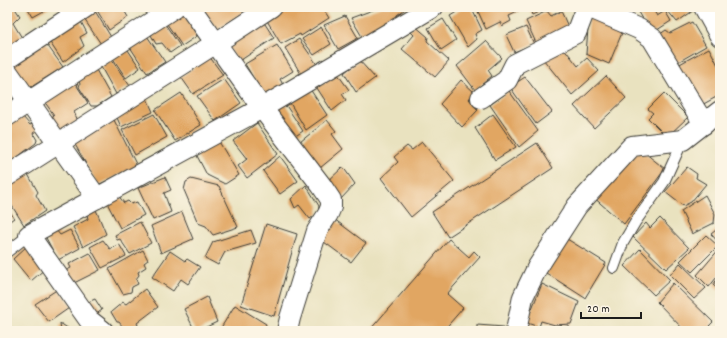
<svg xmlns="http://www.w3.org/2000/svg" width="727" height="338" font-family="Dekko,sans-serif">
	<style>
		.building { fill: #e1a662 }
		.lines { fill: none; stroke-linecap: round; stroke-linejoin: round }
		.service-casing { stroke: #3b3a34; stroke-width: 12 }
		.minor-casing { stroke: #3b3a34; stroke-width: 22 }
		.service { stroke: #fff; stroke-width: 10 }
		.minor { stroke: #fff; stroke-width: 20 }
	</style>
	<rect width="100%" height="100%" fill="#fcf5e5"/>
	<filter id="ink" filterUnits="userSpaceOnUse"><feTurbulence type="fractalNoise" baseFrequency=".025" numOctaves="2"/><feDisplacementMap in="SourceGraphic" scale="8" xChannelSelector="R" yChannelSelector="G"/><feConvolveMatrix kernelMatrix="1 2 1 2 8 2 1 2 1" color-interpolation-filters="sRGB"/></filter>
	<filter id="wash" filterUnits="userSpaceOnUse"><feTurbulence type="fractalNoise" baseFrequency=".012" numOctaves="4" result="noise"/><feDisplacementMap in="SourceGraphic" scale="16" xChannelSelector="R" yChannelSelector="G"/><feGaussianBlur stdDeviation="0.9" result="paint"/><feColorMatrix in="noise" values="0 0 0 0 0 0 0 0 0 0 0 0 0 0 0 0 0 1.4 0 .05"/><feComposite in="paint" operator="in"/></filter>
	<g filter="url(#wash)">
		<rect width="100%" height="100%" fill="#e9e2bf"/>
		<g id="blocks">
			<!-- building -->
			<g class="building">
				<path d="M7 7H14L20 16 13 23 22 38 7 49Z"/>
				<path d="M27 7H51L33 17Z"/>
				<path d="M95 7H122L128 17 109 30Z"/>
				<path d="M202 7H249L250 8 217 30Z"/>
				<path d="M291 7H322L329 18 301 36 300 34 281 44 266 19 279 8 289 9Z"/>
				<path d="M381 7H408L397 15V19L364 40 351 18Z"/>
				<path d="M465 7H471L482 30 475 34 477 39 468 47 450 16Z"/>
				<path d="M476 7H528L509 16 511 21 502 26 500 22 486 29Z"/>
				<path d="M529 7H549L532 15Z"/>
				<path d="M635 7H653L652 8 657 16 665 11 671 21 651 34Z"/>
				<path d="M671 7H696L697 8 677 22 667 10Z"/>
				<path d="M95 11 111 37 101 44 84 19Z"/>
				<path d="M547 11 551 16 561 11 569 29 537 45 526 21Z"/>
				<path d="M184 13 197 36 182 46 167 24Z"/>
				<path d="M345 16 358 38 338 49 324 25Z"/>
				<path d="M589 16 624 28 609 64 586 54Z"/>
				<path d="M79 18 87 33 80 37 84 46 63 62 47 38Z"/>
				<path d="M443 19 456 40 441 50 428 28Z"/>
				<path d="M258 20 265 24 274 38 238 62 226 43Z"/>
				<path d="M692 22 706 46 671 66 656 37 666 30 670 33Z"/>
				<path d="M165 24 180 46 170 53 162 43 156 44 151 35Z"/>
				<path d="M414 25 428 37 427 41 449 61 435 77 402 49 414 35 410 31Z"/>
				<path d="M321 27 331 44 314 55 302 39Z"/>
				<path d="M526 27 534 44 514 52 506 35Z"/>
				<path d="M147 36 165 62 147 73 130 47Z"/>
				<path d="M299 39 318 66 303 77 285 48Z"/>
				<path d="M486 41 502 58 488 70 492 76 475 90 457 66Z"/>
				<path d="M45 42 63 67 28 89 11 64Z"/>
				<path d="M277 45 293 71 280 79 284 87 265 97 245 64Z"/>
				<path d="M126 47 140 68 126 78 112 57Z"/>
				<path d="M563 47 578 66 587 58 599 71 572 95 543 59Z"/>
				<path d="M709 48 720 69V95L698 107 676 66Z"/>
				<path d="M209 56 223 75 193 94 181 77Z"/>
				<path d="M111 59 130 86 116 94 101 67Z"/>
				<path d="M359 60 375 78 356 92 344 73Z"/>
				<path d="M95 68 111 97 97 106H91L79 87 80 84 78 79Z"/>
				<path d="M337 73 349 90 342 94 346 100 332 111 317 88Z"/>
				<path d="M606 76 626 98 594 128 574 106Z"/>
				<path d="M525 77 552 112 536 124 510 87Z"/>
				<path d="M224 79 241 103 215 121 197 96Z"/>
				<path d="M76 80 78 85 77 86 88 103 74 112 78 121 58 134 48 120 54 115 44 101Z"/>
				<path d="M461 80 474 92 469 99 478 110 462 127 440 104Z"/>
				<path d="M310 89 327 115 306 130 290 103Z"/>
				<path d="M509 91 538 131 519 147 490 105Z"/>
				<path d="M181 93 201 125 175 141 155 110Z"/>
				<path d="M664 93 688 117 667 137 648 118 653 113 648 109Z"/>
				<path d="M146 96 153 112 121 127 115 113Z"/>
				<path d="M285 104 303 131 291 139 273 113Z"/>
				<path d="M154 114 167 137 135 155 122 130Z"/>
				<path d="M493 114 516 147 495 160 475 128Z"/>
				<path d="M112 116 137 166 98 185 73 141Z"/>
				<path d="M23 117 30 125 35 123 38 130 33 133 37 140 36 143 12 161 7 154V126Z"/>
				<path d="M327 120 336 131 332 134 343 149 320 168 300 142Z"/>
				<path d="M257 123 278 154 247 178 238 166 247 159 233 141Z"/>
				<path d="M218 140 239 175 225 184 207 175 195 152Z"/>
				<path d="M422 142 454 181 411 217 381 178 398 162 394 157 407 146 412 150Z"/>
				<path d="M537 143 553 168 448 237 432 212Z"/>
				<path d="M640 149 665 169 624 224 592 196Z"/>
				<path d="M280 156 298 181 280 194 263 171Z"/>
				<path d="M343 167 355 184 340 200 326 183Z"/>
				<path d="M687 167 697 174 696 178 706 184 691 202 683 206 665 192Z"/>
				<path d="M25 169 38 192 36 195 45 211 24 225 7 198V180Z"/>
				<path d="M165 177 171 190 164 193 171 212 153 220 138 188Z"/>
				<path d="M191 179 219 186 238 227 213 235 206 226 198 223 184 190 186 182Z"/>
				<path d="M306 185 319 206 318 213 310 219 299 205 295 208 291 199Z"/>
				<path d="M118 195 124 203 128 201 131 204 137 202 144 215 120 228 106 201Z"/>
				<path d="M705 195 715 214 714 223 692 234 681 211Z"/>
				<path d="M94 205 106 234 83 247 73 227 88 219 86 210Z"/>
				<path d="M7 207 14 218 7 223Z"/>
				<path d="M182 212 193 239 161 253 151 226Z"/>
				<path d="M660 218 689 248 666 269 633 237 646 223 650 228Z"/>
				<path d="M334 219 366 243 351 262 320 239Z"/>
				<path d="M140 222 151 243 130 254 120 239 117 240 115 235Z"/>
				<path d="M266 224 297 234 274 316 241 305Z"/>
				<path d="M720 227V244L711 234Z"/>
				<path d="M56 230 60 235 70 230 80 248 58 260 45 236Z"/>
				<path d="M251 230 256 243 225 252 218 265 205 258 213 242Z"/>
				<path d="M706 235 718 246 692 272 680 261Z"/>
				<path d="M449 239 469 257 474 251 480 257 447 294 463 308 443 331H369Z"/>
				<path d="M567 239 606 263 585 298 546 273Z"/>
				<path d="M103 240 110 249 119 244 126 256 102 268 90 247Z"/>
				<path d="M27 246 46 268 31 281 13 259Z"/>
				<path d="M720 248V273L709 287 697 275Z"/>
				<path d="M640 249 670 280 654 295 624 266Z"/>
				<path d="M143 250 148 260 144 263 146 267 138 272 139 275 136 279 138 284 132 287 131 292 123 294 109 269Z"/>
				<path d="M170 251 185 261 187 259 200 267 188 284 181 279 173 291 152 277Z"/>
				<path d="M90 253 100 270 72 284 65 271 71 268 69 264Z"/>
				<path d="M680 263 706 288 694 299 670 275Z"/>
				<path d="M720 276V291L713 285Z"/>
				<path d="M673 283 713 322 709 326 713 331H685L657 302Z"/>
				<path d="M542 284 579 302 571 324 555 325 541 321 539 327 521 321 525 314 529 316Z"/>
				<path d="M58 289 72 306 49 322 35 304Z"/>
				<path d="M145 289 158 307 137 323 138 325 131 331H126L119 322H117L111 312 123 302 126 304Z"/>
				<path d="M207 297 217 322 198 331H195L184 309Z"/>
				<path d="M95 299 102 310 95 315 86 303Z"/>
				<path d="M235 305 266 324 265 327 263 330 256 328 254 331H219Z"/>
				<path d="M60 323 72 331H61Z"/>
				<path d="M477 325 504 327 503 331H477Z"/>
				<path d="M569 326V331H553Z"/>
			</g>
		</g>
	</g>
	<g filter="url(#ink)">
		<use href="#blocks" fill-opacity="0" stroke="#3b3a34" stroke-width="1"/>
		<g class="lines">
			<!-- service casing -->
			<g class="service-casing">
				<g id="service">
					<path d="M7 252 29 235"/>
					<path d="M614 268 623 243 636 221 664 182 683 140"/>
				</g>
			</g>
			<!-- minor casing -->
			<g class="minor-casing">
				<g id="minor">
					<path d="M190 7 262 108 321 185 331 200V207L328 214 317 231 290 318 287 331"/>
					<path d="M588 7 639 29 652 38 704 124"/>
					<path d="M704 7 720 36"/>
					<path d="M7 59 86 7"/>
					<path d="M7 71 97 198"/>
					<path d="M481 98 507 80 515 64 576 33 586 7"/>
					<path d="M7 116 175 7"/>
					<path d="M7 176 216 43 271 7"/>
					<path d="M103 331 89 320 29 235 262 108 433 7"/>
					<path d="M516 331 523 297 537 268 577 206 632 146 683 140 720 111"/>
				</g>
			</g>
			<!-- service -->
			<use href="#service" class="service"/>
			<!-- minor -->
			<use href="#minor" class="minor"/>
		</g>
	</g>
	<!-- margin -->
	<rect width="727" height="338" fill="none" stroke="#fcf5e5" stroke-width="24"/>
	<!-- scale -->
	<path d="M581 312v6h60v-6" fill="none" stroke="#1c1c1c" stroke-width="2"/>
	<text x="587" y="312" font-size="12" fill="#1c1c1c" stroke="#fcf5e5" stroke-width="3" paint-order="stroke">20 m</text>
</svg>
